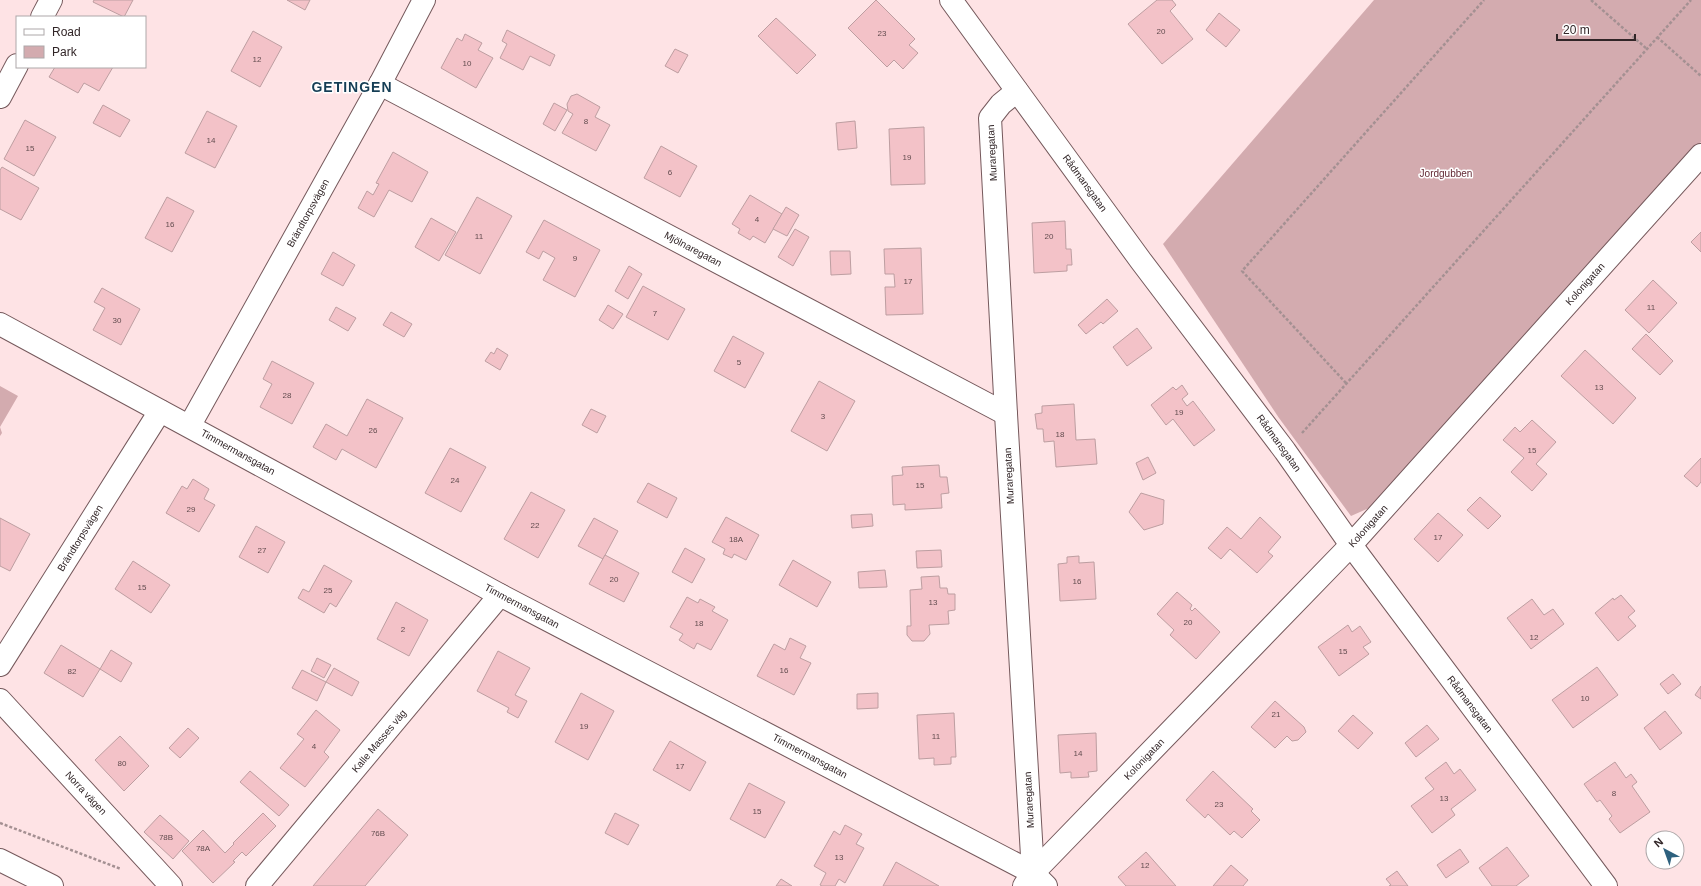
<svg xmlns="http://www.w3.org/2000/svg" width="1701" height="886" font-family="Helvetica,sans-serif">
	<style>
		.green { fill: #d3abaf }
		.building { fill: #f3c2c8; stroke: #bd9ea1 }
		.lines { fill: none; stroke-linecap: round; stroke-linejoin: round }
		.street-casing { stroke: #75595c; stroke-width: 24 }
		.secondary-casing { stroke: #75595c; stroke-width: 24 }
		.path { stroke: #a49092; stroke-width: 2.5; stroke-dasharray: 3 2; stroke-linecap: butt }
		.street { stroke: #fff; stroke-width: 22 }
		.secondary { stroke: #fff; stroke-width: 22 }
		.labels { text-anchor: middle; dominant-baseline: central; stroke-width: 3; stroke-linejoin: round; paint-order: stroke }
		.number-label { font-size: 8px; fill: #624c4f }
		.street-label { font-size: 10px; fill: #312527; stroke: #fff }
		.park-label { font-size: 10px; fill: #622833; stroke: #fff }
		.district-label { font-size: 14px; font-weight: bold; letter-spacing: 1px; fill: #153e55; stroke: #fff }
	</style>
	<rect width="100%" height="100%" fill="#fee3e5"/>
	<!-- green -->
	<g class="green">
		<path d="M1374 0H1701V142L1369 508 1351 516 1279 418 1163 244Z"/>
		<path d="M0 386 18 396 0 427 2 433 0 436Z"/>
	</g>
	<!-- building -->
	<g class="building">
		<path d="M94 0H133L124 17 93 2Z"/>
		<path d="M287 0H310L305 10Z"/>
		<path d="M876 0 915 39 909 45 918 53 903 69 894 60 887 67 848 28Z"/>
		<path d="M1157 0H1172L1176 5 1170 11 1193 39 1162 64 1128 24Z"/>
		<path d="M1219 13 1240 30 1226 47 1206 30Z"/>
		<path d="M776 18 816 55 797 74 758 36Z"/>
		<path d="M507 30 555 55 550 66 530 56 523 70 500 58 507 44 502 41Z"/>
		<path d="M253 31 282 47 260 87 231 71Z"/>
		<path d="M465 34 482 43 478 50 493 58 476 88 441 68 457 38 462 41Z"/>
		<path d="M675 49 688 55 678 73 665 66Z"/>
		<path d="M55 67H113L99 91 84 83 78 93 49 77Z"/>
		<path d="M577 94 600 107 595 117 610 125 596 151 562 133 573 114 568 111 567 104 571 96Z"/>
		<path d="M554 103 567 110 555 131 543 124Z"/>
		<path d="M103 105 130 120 120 137 93 123Z"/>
		<path d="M207 111 237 126 215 168 185 153Z"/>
		<path d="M25 120 56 137 34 176 4 159Z"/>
		<path d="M855 121 857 148 838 150 836 123Z"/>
		<path d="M924 127 925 184 891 185 889 129Z"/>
		<path d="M661 146 697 166 680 197 644 178Z"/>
		<path d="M393 152 428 172 412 202 389 190 374 217 358 208 367 191 373 195 379 184 376 183Z"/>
		<path d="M2 167 39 188 21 220 0 209V170Z"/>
		<path d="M750 195 782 214 765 243 753 236 750 240 738 233 740 229 732 224Z"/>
		<path d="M167 197 194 211 172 252 145 238Z"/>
		<path d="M477 197 512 216 480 274 445 255Z"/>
		<path d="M786 207 799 215 787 236 773 229Z"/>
		<path d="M431 218 456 232 439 261 415 247Z"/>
		<path d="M544 220 600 250 575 297 543 280 555 258 543 251 539 259 526 252Z"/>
		<path d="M1065 221 1066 249H1071L1072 265H1067V271L1034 273 1032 223Z"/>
		<path d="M795 229 809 237 793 266 778 257Z"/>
		<path d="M1701 232V252L1691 242Z"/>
		<path d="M921 248 923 314 886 315 885 287H895L894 274H885L884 249Z"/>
		<path d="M830 251H850L851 274 831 275Z"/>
		<path d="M333 252 355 265 343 286 321 274Z"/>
		<path d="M629 266 642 274 628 299 615 291Z"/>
		<path d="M1653 280 1677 303 1649 333 1625 310Z"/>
		<path d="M643 286 685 309 668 340 626 317Z"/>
		<path d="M102 288 140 309 121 345 93 330 105 308 94 302Z"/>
		<path d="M1107 299 1118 311 1103 324 1101 322 1086 334 1078 325Z"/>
		<path d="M608 305 623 314 613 329 599 320Z"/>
		<path d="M336 307 356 318 348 331 329 320Z"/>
		<path d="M391 312 412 324 404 337 383 325Z"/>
		<path d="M1137 328 1152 348 1127 366 1113 347Z"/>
		<path d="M1646 334 1673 361 1660 375 1632 349Z"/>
		<path d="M733 336 764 353 745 388 714 371Z"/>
		<path d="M497 348 508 355 500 370 485 361 491 352 494 354Z"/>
		<path d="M1585 350 1636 398 1613 424 1561 376Z"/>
		<path d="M272 361 314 383 292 424 260 407 272 384 263 379Z"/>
		<path d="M819 381 855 401 827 451 791 431Z"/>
		<path d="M1182 385 1188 394 1182 399 1187 406 1193 401 1215 430 1194 446 1173 419 1166 425 1151 405 1173 387 1176 390Z"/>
		<path d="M367 399 403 418 376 468 342 449 336 460 313 447 326 424 347 436Z"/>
		<path d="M1074 404 1076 440 1095 439 1097 464 1056 467 1054 441 1044 442 1043 429H1037L1035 414 1042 413V406Z"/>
		<path d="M591 409 606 416 597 433 582 425Z"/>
		<path d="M1532 420 1556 442 1536 464 1547 474 1532 491 1511 472 1524 458 1503 440 1515 427 1520 432Z"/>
		<path d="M450 448 486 467 461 512 425 493Z"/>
		<path d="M1148 457 1156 473 1143 480 1136 463Z"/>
		<path d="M1701 458V482L1697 487 1684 476Z"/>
		<path d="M939 465 940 477H947L949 493 941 494 942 508 905 510V504L893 505 892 476 903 475 902 467Z"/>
		<path d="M193 479 209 489 204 499 215 505 199 532 166 513 182 486 187 489Z"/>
		<path d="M648 483 677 498 667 518 637 502Z"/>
		<path d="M531 492 565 510 538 558 504 539Z"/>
		<path d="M1141 493 1164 500 1163 524 1144 530 1129 512Z"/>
		<path d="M1480 497 1501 516 1488 529 1467 510Z"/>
		<path d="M1438 513 1463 535 1438 562 1414 539Z"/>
		<path d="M872 514 873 526 852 528 851 515Z"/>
		<path d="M726 517 759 535 746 560 734 554 732 558 723 554 725 549 712 542Z"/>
		<path d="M1260 517 1281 537 1268 552 1273 556 1257 573 1230 549 1221 559 1208 548 1227 527 1241 539Z"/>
		<path d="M0 518 30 534 10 571 0 566Z"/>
		<path d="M594 518 618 531 603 559 578 546Z"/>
		<path d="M256 526 285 542 268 573 239 557Z"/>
		<path d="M685 548 705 559 692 583 672 572Z"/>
		<path d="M941 550 942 567 917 568 916 551Z"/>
		<path d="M605 555 639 573 624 602 589 584Z"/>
		<path d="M1079 556V563L1094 562 1096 599 1060 601 1058 564 1067 563V557Z"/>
		<path d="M793 560 831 582 817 607 779 585Z"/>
		<path d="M133 561 170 585 151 613 115 589Z"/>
		<path d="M324 565 352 581 336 607 330 603 324 613 298 598 303 589 309 592Z"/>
		<path d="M885 570 887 587 859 588 858 572Z"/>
		<path d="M939 576 940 588H947L948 594H955V610L948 611 949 624 929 625 930 634 924 641H912L907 635V626H911L910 590 922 589 921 577Z"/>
		<path d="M1177 592 1192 605 1190 609 1192 611 1195 608 1220 632 1196 659 1170 635 1174 630 1157 614Z"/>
		<path d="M1621 595 1635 611 1628 617 1636 626 1618 641 1595 613 1613 598 1614 600Z"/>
		<path d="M687 597 698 603 700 599 715 607 712 611 728 620 711 650 697 643 694 649 679 640 683 634 670 627Z"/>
		<path d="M1532 599 1544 615 1553 609 1564 624 1531 649 1507 618Z"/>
		<path d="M396 602 428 620 409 656 377 639Z"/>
		<path d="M1348 625 1352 632 1360 626 1371 642 1363 647 1369 654 1339 676 1318 647Z"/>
		<path d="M790 638 806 646 800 658 811 663 794 695 757 676 774 644 785 650Z"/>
		<path d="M61 645 100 669 83 697 44 673Z"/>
		<path d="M111 650 132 663 121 682 100 669Z"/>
		<path d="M498 651 530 668 515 695 527 701 518 718 507 712 509 708 477 691Z"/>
		<path d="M317 658 331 665 324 678 311 671Z"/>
		<path d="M1597 667 1618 695 1573 728 1552 700Z"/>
		<path d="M334 668 359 682 352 696 326 682Z"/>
		<path d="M302 670 326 682 317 701 292 688Z"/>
		<path d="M1673 674 1681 684 1668 694 1660 684Z"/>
		<path d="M1701 686V699L1695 695Z"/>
		<path d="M581 693 614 711 588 760 555 742Z"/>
		<path d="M878 693V708L857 709V694Z"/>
		<path d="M1275 701 1304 727 1306 732 1298 740 1292 741 1287 736 1275 748 1251 727Z"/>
		<path d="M316 710 340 730 324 752 329 757 305 787 280 768 304 739 297 734Z"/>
		<path d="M1665 711 1682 733 1660 750 1644 728Z"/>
		<path d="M954 713 956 757H951V764L934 765V758L919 759 917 715Z"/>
		<path d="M1353 715 1373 733 1358 749 1338 731Z"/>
		<path d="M1427 725 1439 739 1416 757 1405 743Z"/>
		<path d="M188 728 199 738 180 758 169 748Z"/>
		<path d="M1096 733 1097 771 1088 772 1089 777 1071 778V772L1060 773 1058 735Z"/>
		<path d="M120 736 149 766 124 791 95 760Z"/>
		<path d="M670 741 706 762 690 791 653 770Z"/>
		<path d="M1446 762 1454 774 1460 769 1476 790 1451 809 1455 815 1432 833 1411 806 1434 789 1425 778Z"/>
		<path d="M1615 762 1626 778 1631 774 1637 782 1632 786 1650 812 1620 833 1609 819 1612 816 1600 800 1597 802 1584 784Z"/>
		<path d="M250 771 289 805 279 816 240 782Z"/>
		<path d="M1213 771 1253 809 1251 811 1260 820 1242 838 1234 831 1230 835 1208 814 1205 818 1186 800Z"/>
		<path d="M749 783 785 802 765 838 730 819Z"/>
		<path d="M378 809 408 835 365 886H313Z"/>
		<path d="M263 813 276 826 246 856 242 852 233 861 235 862 213 883 182 851 203 830 225 853 234 844 233 843Z"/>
		<path d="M615 813 639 825 628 845 605 833Z"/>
		<path d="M160 815 189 841 173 859 144 832Z"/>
		<path d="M845 825 862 834 856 844 864 848 845 883 839 879 835 886H822L820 885 826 873 814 866 834 831 840 835Z"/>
		<path d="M1507 847 1529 876 1516 886H1492L1479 868Z"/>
		<path d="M1460 849 1469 862 1446 878 1437 865Z"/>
		<path d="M1146 852 1176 886H1126L1118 877Z"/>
		<path d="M896 862 939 886H883Z"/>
		<path d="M1231 865 1248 880 1243 886H1213Z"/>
		<path d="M1397 871 1408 886H1389L1391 885 1386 879Z"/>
		<path d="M781 879 792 886H776Z"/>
	</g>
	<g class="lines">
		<!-- street casing -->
		<g class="street-casing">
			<g id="street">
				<path d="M951 0 1141 261 1285 451 1351 545 1606 886"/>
				<path d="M42 17 51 0"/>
				<path d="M380 84 1006 414"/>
				<path d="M1017 91 1001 104 990 118 1006 414 1033 873"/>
				<path d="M0 97 17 65"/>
				<path d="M0 324 500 595 1033 873 1046 886"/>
				<path d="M190 425 380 84 424 0"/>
				<path d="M0 665 160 411"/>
				<path d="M0 700 171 886"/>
				<path d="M257 886 500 595"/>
				<path d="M1024 886 1033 873 1351 545 1701 155"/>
			</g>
		</g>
		<!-- secondary casing -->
		<g class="secondary-casing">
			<path id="secondary" d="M0 860 52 886"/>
		</g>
		<!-- path -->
		<g class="path">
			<path d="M1591 0 1647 49"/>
			<path d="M1657 37 1701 76"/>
			<path d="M1346 383 1242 271 1484 0"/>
			<path d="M1302 433 1691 0"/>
			<path d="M0 823 121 869"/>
		</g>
		<!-- street -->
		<use href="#street" class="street"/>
		<!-- secondary -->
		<use href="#secondary" class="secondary"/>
	</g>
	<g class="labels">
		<!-- number labels -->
		<g class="number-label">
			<text x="1161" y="31">20</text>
			<text x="882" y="33">23</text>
			<text x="257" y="59">12</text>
			<text x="467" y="63">10</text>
			<text x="586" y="121">8</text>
			<text x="211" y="140">14</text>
			<text x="30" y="148">15</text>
			<text x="907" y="157">19</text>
			<text x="670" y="172">6</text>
			<text x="757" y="219">4</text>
			<text x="170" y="224">16</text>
			<text x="479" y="236">11</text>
			<text x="1049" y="236">20</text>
			<text x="575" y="258">9</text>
			<text x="908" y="281">17</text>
			<text x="1651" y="307">11</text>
			<text x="655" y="313">7</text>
			<text x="117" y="320">30</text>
			<text x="739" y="362">5</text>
			<text x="1599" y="387">13</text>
			<text x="287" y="395">28</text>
			<text x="1179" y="412">19</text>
			<text x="823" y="416">3</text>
			<text x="373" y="430">26</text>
			<text x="1060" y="434">18</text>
			<text x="1532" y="450">15</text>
			<text x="455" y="480">24</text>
			<text x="920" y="485">15</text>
			<text x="191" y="509">29</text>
			<text x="535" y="525">22</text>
			<text x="1438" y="537">17</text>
			<text x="736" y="539">18A</text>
			<text x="262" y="550">27</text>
			<text x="614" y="579">20</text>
			<text x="1077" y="581">16</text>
			<text x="142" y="587">15</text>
			<text x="328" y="590">25</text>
			<text x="933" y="602">13</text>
			<text x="1188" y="622">20</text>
			<text x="699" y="623">18</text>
			<text x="403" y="629">2</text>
			<text x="1534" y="637">12</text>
			<text x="1343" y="651">15</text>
			<text x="784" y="670">16</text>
			<text x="72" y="671">82</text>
			<text x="1585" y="698">10</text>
			<text x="1276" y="714">21</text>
			<text x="584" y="726">19</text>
			<text x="936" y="736">11</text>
			<text x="314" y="746">4</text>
			<text x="1078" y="753">14</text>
			<text x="122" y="763">80</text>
			<text x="680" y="766">17</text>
			<text x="1614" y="793">8</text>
			<text x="1444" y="798">13</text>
			<text x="1219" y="804">23</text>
			<text x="757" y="811">15</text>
			<text x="378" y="833">76B</text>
			<text x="166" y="837">78B</text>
			<text x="203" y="848">78A</text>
			<text x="839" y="857">13</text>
			<text x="1145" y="865">12</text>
		</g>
		<!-- street labels -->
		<g class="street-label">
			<text transform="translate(992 153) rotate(-93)">Muraregatan</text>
			<text transform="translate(1085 183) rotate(54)">Rådmansgatan</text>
			<text transform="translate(308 213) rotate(-61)">Brändtorpsvägen</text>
			<text transform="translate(693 249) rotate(28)">Mjölnaregatan</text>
			<text transform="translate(1585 284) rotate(-48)">Kolonigatan</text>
			<text transform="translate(1279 443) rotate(54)">Rådmansgatan</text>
			<text transform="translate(238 452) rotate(29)">Timmermansgatan</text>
			<text transform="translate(1009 476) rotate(-93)">Muraregatan</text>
			<text transform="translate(1368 526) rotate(-48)">Kolonigatan</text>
			<text transform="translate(80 538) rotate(-58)">Brändtorpsvägen</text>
			<text transform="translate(522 606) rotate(28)">Timmermansgatan</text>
			<text transform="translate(1470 704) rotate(53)">Rådmansgatan</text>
			<text transform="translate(379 741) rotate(-50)">Kalle Masses väg</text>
			<text transform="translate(810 756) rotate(28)">Timmermansgatan</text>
			<text transform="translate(1144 759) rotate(-46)">Kolonigatan</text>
			<text transform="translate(86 793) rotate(47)">Norra vägen</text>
			<text transform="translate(1029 800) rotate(-93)">Muraregatan</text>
		</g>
		<!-- park labels -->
		<g class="park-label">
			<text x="1446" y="173">Jordgubben</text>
		</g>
		<!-- district labels -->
		<g class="district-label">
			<text x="352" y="87">GETINGEN</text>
		</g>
	</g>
	<!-- legend -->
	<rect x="16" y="16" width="130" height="52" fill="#ffffff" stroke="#ada8a9"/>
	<rect x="24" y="29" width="20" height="6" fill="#ffffff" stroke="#ada8a9"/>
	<text x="52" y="36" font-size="12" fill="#312527">Road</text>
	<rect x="24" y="46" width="20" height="12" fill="#d3abaf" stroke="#ada8a9"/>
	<text x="52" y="56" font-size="12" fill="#312527">Park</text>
	<!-- north arrow -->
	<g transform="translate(1665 850) rotate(319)"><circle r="19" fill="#ffffff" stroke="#ada8a9"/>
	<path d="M0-3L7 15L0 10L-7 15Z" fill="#2e617e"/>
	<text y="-6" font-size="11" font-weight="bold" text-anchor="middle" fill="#312527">N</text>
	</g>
	<!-- scale -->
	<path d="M1557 34v6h78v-6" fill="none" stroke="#312527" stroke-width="2"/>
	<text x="1563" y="34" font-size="12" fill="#312527" stroke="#ffffff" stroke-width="3" paint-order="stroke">20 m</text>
</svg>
